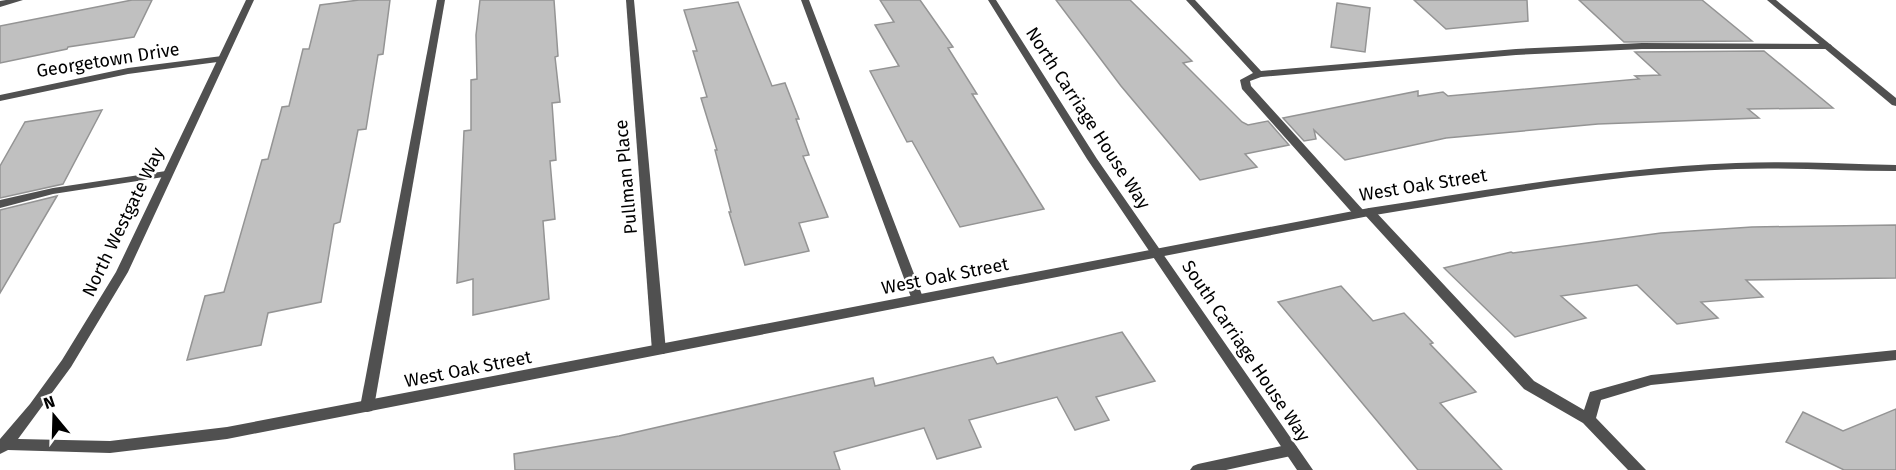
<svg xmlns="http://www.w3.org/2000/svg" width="1896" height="470" font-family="'Fira Sans',sans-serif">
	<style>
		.building { fill: #c0c0c0; stroke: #949494; stroke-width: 1.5 }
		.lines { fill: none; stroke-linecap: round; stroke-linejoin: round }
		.service { fill: #505050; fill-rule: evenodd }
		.minor { fill: #505050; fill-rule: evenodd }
		.tertiary { fill: #505050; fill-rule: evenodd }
		.labels { text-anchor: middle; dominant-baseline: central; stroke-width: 5; stroke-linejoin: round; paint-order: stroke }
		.street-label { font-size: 18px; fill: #000; stroke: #fff }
	</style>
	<rect width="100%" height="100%" fill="#fff"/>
	<!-- building -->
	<g class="building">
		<path d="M132 0H152L134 37 68 47 67 49 0 63V26Z"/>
		<path d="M359 0H390L383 54 378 55 366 129 358 130 340 222 334 224 321 302 268 313 261 345 187 360 205 296 224 292 262 160 268 159 282 107 289 106 303 49H309L320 5Z"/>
		<path d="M480 0H554L558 56 555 57 560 102 552 103 556 160 550 161 555 219 543 221 549 299 473 315V279L457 283 464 131 471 130V80L477 79 476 35Z"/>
		<path d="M880 0H920L953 47 948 48 977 94H972L1044 209 960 227 912 141 907 142 870 71 899 66 875 25 894 22Z"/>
		<path d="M1056 0H1130L1192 61 1183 63 1242 122 1248 125 1268 121 1289 145 1245 154 1257 167 1200 180 1121 86Z"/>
		<path d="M1414 0H1527L1528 21 1446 29Z"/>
		<path d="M1579 0H1702L1752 41 1624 42Z"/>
		<path d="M738 2 772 86 785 83 799 119H796L809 155 803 156 828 217 799 223 809 251 745 265 729 212H731L715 150H717L701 98 707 97 693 51H697L684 10Z"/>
		<path d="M1337 3 1370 8 1365 52 1331 47Z"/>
		<path d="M1764 51 1833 108 1748 109 1759 118 1598 124 1446 138 1345 160 1314 130 1316 139 1304 141 1283 118 1418 91V96L1443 92 1448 96 1639 79 1635 76 1660 75 1635 52Z"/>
		<path d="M102 110 63 184 0 198V166L25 122Z"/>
		<path d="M57 196 0 293V210Z"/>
		<path d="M1896 225V278L1746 280 1763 297 1701 302 1718 318 1677 324 1637 285 1561 296 1586 318 1515 337 1444 268 1511 252 1513 253 1661 233 1752 227Z"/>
		<path d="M1341 286 1373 321 1404 313 1433 343 1430 344 1476 392 1440 403 1502 470H1418L1278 302Z"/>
		<path d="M1122 332 1155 381 1096 397 1109 420 1075 430 1057 397 969 420 981 447 937 459 924 428 834 452 840 470H515L514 454 619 436 873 378 875 386 993 357 997 364Z"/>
		<path d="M1896 409V470H1844L1786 442 1803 412 1843 431Z"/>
	</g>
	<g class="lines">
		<!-- service -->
		<g class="service">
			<path d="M6 0H23L0 7V1Z"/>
			<path d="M437 0H445L374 407 372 411 367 412 362 411 360 407Z"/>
			<path d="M801 0H809L924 300 923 303H913L912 300Z"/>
			<path d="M1186 0H1195L1261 71 1516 49 1642 43 1830 44 1832 46 1827 49H1642L1516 55 1261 77 1250 81 1251 86 1364 211 1369 208 1373 209 1534 381 1584 410 1590 392 1651 375 1896 350V360L1651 385 1601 400 1596 418 1646 470H1628L1583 423 1524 389 1364 214 1359 217 1355 216 1242 89 1240 80 1253 73Z"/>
			<path d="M166 171 172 174 170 176 53 194 0 208V200L53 188Z"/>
			<path d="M1291 444 1296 446 1298 450 1296 454 1291 456 1226 470H1190L1193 466 1198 464Z"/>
		</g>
		<!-- minor -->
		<g class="minor">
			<path d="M626 0H634L666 351 664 354H654L652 351Z"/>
			<path d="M988 0H996L1097 159 1313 470H1297L1087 159Z"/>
			<path d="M1767 0H1776L1896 98V106L1892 105Z"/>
			<path d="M222 56 225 57V61L128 74 0 101V95L128 68Z"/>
		</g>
		<!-- tertiary -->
		<path class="tertiary" d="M246 0H254L128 272 71 367 18 439 110 441 227 427 1369 208C1491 189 1613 168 1736 163 1789 161 1843 164 1896 165V171C1843 171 1789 167 1736 169 1613 174 1491 196 1369 216L227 439 110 453 8 450 0 454V439L30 404 62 360 116 272Z"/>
	</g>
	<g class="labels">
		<!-- street labels -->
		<g class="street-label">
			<text transform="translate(108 60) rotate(-9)">Georgetown Drive</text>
			<text transform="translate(1088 118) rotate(57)">North Carriage House Way</text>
			<text transform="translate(626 177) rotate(-95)">Pullman Place</text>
			<text transform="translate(1423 185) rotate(-9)">West Oak Street</text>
			<text transform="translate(123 222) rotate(-64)">North Westgate Way</text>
			<text transform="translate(945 276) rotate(-11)">West Oak Street</text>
			<text transform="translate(1246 351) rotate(56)">South Carriage House Way</text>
			<text transform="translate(468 369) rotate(-11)">West Oak Street</text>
		</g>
	</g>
	<!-- north arrow -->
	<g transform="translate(54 416) rotate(341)" stroke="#ffffff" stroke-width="4.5" paint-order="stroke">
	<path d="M0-4.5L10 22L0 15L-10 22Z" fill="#000000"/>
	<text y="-9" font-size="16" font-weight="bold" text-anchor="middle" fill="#000000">N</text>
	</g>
</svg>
